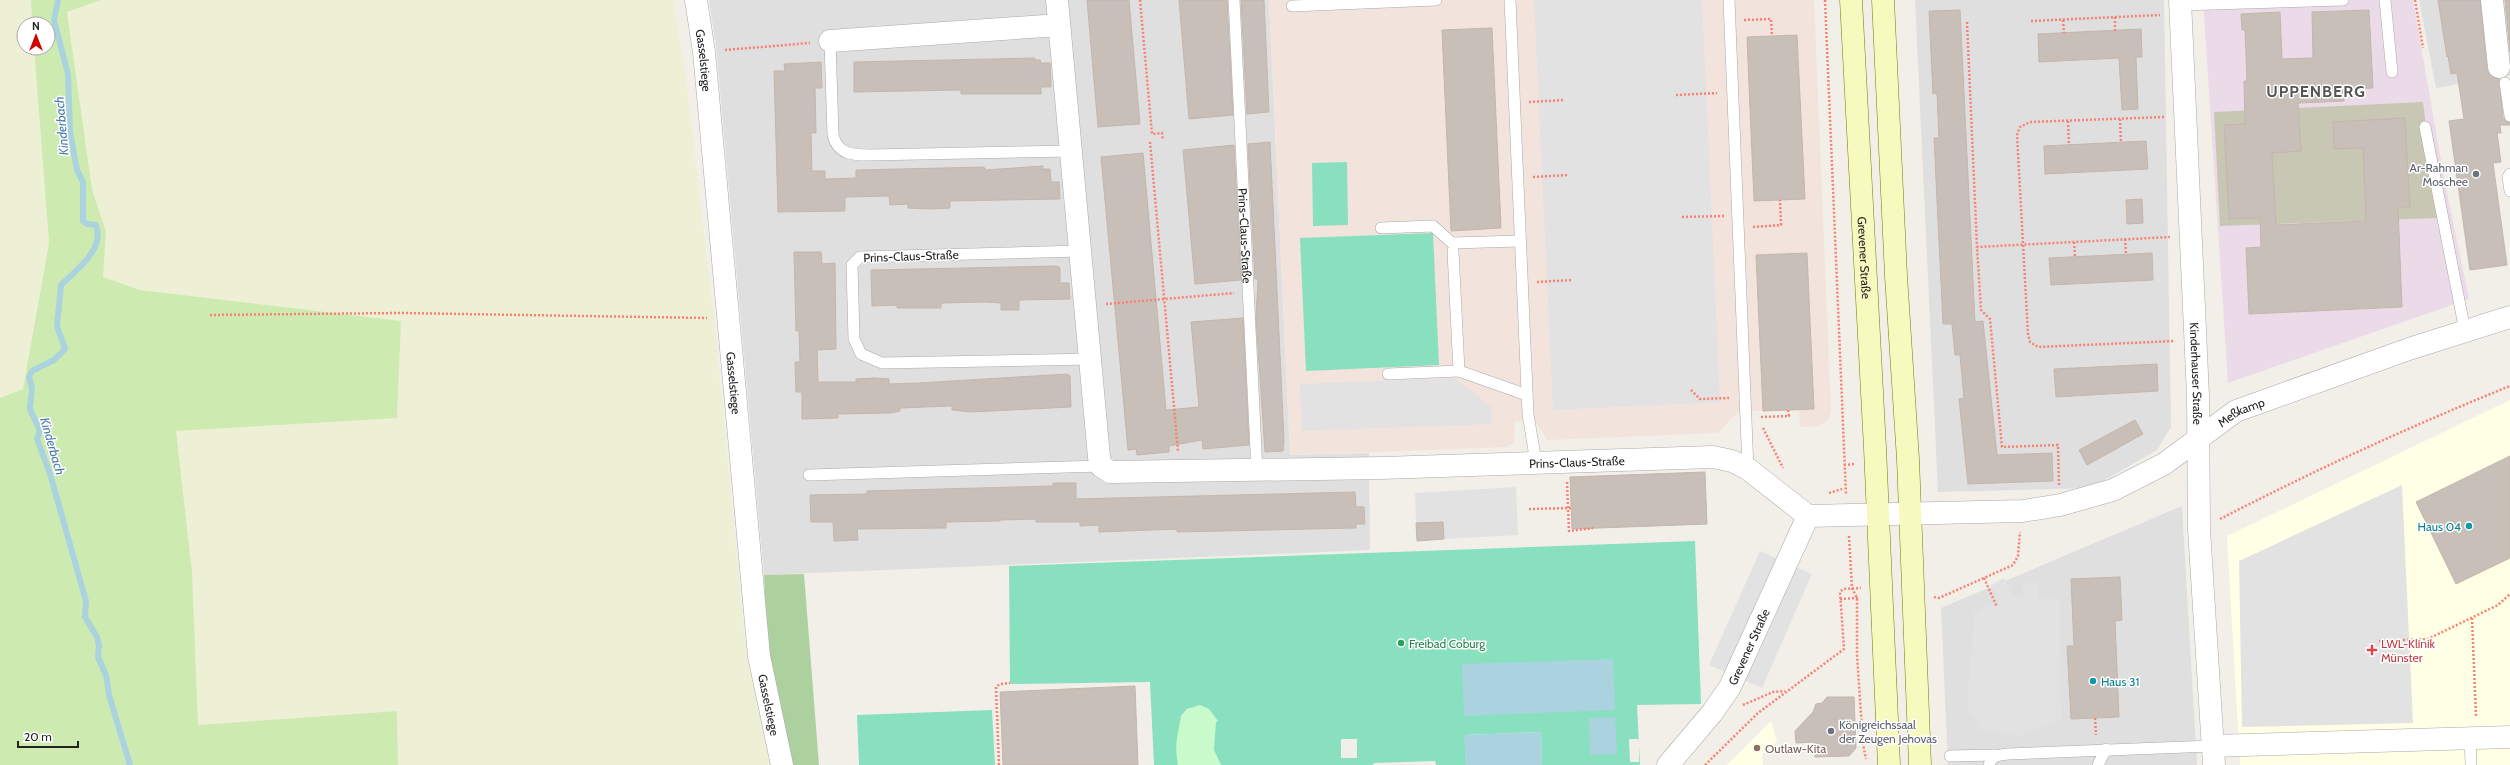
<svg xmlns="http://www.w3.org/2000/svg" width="2510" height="765" font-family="Cabin,sans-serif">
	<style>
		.residential { fill: #e0dfdf }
		.industrial { fill: #ebdbe8 }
		.education { fill: #ffffe5 }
		.military { fill: #f3e3dd }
		.construction { fill: #c7c7b4 }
		.farmland { fill: #eef0d5 }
		.grass { fill: #cdebb0 }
		.forest { fill: #add19e }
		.park { fill: #c8facc }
		.pitch { fill: #88e0be; fill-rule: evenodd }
		.parking { fill: #e2e2e2 }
		.water { fill: #aad3df }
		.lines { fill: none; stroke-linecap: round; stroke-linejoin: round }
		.stream { stroke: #aad3df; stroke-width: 6 }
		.building { fill: #c7bfb8; stroke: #c4b6ab }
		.lane-casing { stroke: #a9a9a9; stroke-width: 12 }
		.street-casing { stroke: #a9a9a9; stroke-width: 23 }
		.secondary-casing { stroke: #707d05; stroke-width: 23 }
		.path { stroke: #fa8072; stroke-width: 2.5; stroke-dasharray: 2 2; stroke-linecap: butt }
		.lane { stroke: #fff; stroke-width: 11 }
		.street { stroke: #fff; stroke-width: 22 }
		.secondary { stroke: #f7fabf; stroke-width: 22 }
		.worship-dot { fill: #6b7280; stroke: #fff; stroke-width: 1.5 }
		.culture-dot { fill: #0f9aa8; stroke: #fff; stroke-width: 1.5 }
		.leisure-dot { fill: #2e9e5b; stroke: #fff; stroke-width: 1.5 }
		.health-dot { fill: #e0444e; stroke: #fff; stroke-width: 1.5 }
		.education-dot { fill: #8d6e63; stroke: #fff; stroke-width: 1.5 }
		.labels { text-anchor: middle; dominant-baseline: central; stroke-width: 3; stroke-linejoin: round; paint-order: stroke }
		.street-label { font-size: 12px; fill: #222; stroke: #fff }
		.worship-label { font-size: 12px; fill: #5b616d; stroke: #fff; text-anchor: end }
		.culture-label { font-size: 12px; fill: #0d838f; stroke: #fff; text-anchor: end }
		.leisure-label { font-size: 12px; fill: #27864d; stroke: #fff; text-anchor: start }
		.health-label { font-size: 12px; fill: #be3a42; stroke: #fff; text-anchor: start }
		.education-label { font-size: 12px; fill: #785e54; stroke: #fff; text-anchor: start }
		.water-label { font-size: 13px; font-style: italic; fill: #4a7aab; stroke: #fff }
		.district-label { font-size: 16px; font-weight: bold; letter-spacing: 1px; fill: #555; stroke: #fff }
	</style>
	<rect width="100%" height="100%" fill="#f2efe9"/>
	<!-- residential -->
	<g class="residential">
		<path d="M709 0H1269L1290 455 1369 453 1370 550 764 575 716 46Z"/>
		<path d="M1915 0H2164L2171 427 2157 450 2091 488 1938 492Z"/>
		<path d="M2419 0H2510V75L2436 88Z"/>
		<path d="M2182 506 2197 765H1948L1941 608Z"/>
	</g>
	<!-- industrial -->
	<path class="industrial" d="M2203 0H2413L2445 183 2469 299 2228 383Z"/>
	<!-- education -->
	<g class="education">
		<path d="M2510 400V765H2240L2227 536Z"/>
		<path d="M1771 721 1777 741 1762 755 1763 765H1727Z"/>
	</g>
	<!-- military -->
	<path class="military" d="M1269 0H1814L1831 411 1828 420 1819 426 1800 427 1799 409 1738 412 1718 433 1547 440 1535 421H1515L1514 442 1507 447 1290 455Z"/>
	<!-- construction -->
	<path class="construction" d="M2423 102 2437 218 2220 226 2214 112Z"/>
	<!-- farmland -->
	<g class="farmland">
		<path d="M0 0H31L32 24H24V48H34L49 243 23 389 0 398Z"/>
		<path d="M101 0H673L686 77 715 327 746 651 771 765H398L397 711 198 725 192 571 176 431 397 418 401 321 140 290 103 277 106 232 92 189 67 12Z"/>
	</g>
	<!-- grass -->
	<path class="grass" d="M31 0H101L67 12 92 189 106 232 103 277 140 290 401 321 397 418 176 431 192 571 198 725 397 711 398 765H0V398L23 389 49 243 34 48H48V24H32Z"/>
	<!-- forest -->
	<path class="forest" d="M804 574 819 765H793L767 647 764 575Z"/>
	<!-- park -->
	<path class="park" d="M1200 705 1209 709 1218 721 1216 722V755L1221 765H1178C1174 742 1172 709 1200 705Z"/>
	<!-- pitch -->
	<g class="pitch">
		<path d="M1347 162 1348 225 1313 226 1312 163Z"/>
		<path d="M1433 233 1439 365 1306 371 1300 238Z"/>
		<path d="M1695 541 1701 704 1637 705 1640 765H1542L1541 732 1465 735 1466 765H1436L1435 761 1374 763 1373 765H1221L1214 750 1216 722 1218 721 1209 709 1200 705 1187 709 1181 716C1178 736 1174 742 1178 765H1154L1150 682 1010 684 1009 566ZM1341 739H1357V758H1341ZM1629 739H1639V762H1630Z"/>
		<path d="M992 710 995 765H859L857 715Z"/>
	</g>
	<!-- parking -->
	<g class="parking">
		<path d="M1534 0H1702L1720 402 1553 410Z"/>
		<path d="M1455 378 1491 407V424L1302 431 1300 384Z"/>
		<path d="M2402 485 2413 723 2242 727 2239 561Z"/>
		<path d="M1516 487 1518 535 1444 539 1443 522 1416 523 1415 493Z"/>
		<path d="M1760 551 1812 574 1762 688 1709 665Z"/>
		<path d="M2004 578 2013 596 2023 595 2022 583 2039 582V599H2060L2061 720 2018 736 1980 730 1967 708 1974 613 1999 600 1991 585Z"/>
	</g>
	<!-- water -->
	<g class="water">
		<path d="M1613 659 1615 710 1464 716 1462 664Z"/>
		<path d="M1615 717 1617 754 1590 755 1589 718Z"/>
		<path d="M1541 732 1542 765H1466L1464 735Z"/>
	</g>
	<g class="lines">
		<!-- stream -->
		<path class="stream" d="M58 0 54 20 68 74 70 132 77 170 83 182V221L87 224 96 225C105 250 76 270 61 285L57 326 65 349 54 360 32 371 29 377 32 388 30 409 40 431 37 439 50 474 86 601 85 617 97 637 99 645 98 657 106 675 109 695 130 765"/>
	</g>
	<!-- building -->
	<g class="building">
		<path d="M1087 0H1129L1140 124 1098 127Z"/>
		<path d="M1179 0H1227L1233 115 1189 119Z"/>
		<path d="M1241 0H1264L1269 112 1247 114Z"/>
		<path d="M2438 0H2480L2487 69 2489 75 2499 79 2503 117 2510 123V125H2500L2501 133H2497L2501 162 2493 163 2507 265 2470 270 2449 121 2464 119 2457 73 2451 74 2448 56 2447 57Z"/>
		<path d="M2505 0H2510V52Z"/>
		<path d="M1960 10 1975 322 1983 321 1997 455 2052 453 2053 481 1968 484 1959 399 1964 398 1960 355H1955L1952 324H1943L1934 138H1939L1937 93 1933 94 1929 11Z"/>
		<path d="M2369 10 2373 88 2343 89 2344 101 2298 103 2301 151 2272 153 2276 225 2366 221 2363 148 2334 149 2333 122 2405 118 2410 207H2398L2402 307 2249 314 2246 248 2261 247 2260 218 2229 219 2224 125 2245 124 2244 81H2247L2245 30H2242L2241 14 2280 12 2282 59 2313 58 2312 12Z"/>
		<path d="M1492 28 1501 228 1451 231 1442 30Z"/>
		<path d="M2141 29 2142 57H2136L2138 109 2122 110 2119 58 2039 62 2038 34Z"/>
		<path d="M1797 35 1805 199 1754 201 1747 37Z"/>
		<path d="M1035 58V60H1040L1041 63H1050L1051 87H1041V94H961V90L854 92V62Z"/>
		<path d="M821 62 822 88H815L816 133H811L812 171H825V179L856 178V170L984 167 985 170 1043 166V169H1050L1051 182H1059L1060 199 950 201V208L931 209 908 208V204L890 205 889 196 845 197V211L778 212 774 71H785L784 64Z"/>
		<path d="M2146 141 2148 169 2045 174 2044 146Z"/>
		<path d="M1270 142 1284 440 1283 451 1265 452 1256 317 1258 279H1255L1248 144Z"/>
		<path d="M1234 145 1241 280 1195 284 1183 150Z"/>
		<path d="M1143 153 1166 410 1199 407 1191 322 1243 318 1249 445 1203 449 1202 440 1169 446V452L1137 455 1136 449 1128 450 1101 157Z"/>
		<path d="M2142 199 2143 223 2127 224 2126 200Z"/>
		<path d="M794 252H821L822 264 835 263 836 349 817 350 818 382H856V379L874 378 889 379V384L919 383 1067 374 1070 376 1071 407 971 412 952 410V406L900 408V411L890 413 838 414V418L802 419V392H796L795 362H800L799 331H796Z"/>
		<path d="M1807 253 1814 409 1763 411 1756 255Z"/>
		<path d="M2152 253 2153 280 2051 285 2049 258Z"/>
		<path d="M1057 266 1060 268V283H1069L1070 299 1019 300V310H1001V303L985 302 941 303V308H897V305L872 306 871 270Z"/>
		<path d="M2157 364 2158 391 2056 397 2054 369Z"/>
		<path d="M2135 420 2143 434 2087 465 2079 450Z"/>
		<path d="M2510 456V558L2456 584 2416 502Z"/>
		<path d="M1705 472 1707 524 1572 529 1570 477Z"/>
		<path d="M1053 483H1076V499L1355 492 1356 507H1364L1365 524H1356V528L1177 532V529L1099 532V525L1080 526V522H1036V519L1000 520V521L946 522V528L857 529 858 540 834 541 833 522H811L810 495 867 494V491L1053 486Z"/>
		<path d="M1443 522 1444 539 1417 541 1416 523Z"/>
		<path d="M2120 577 2122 620 2115 621 2119 717 2071 719 2067 646H2074L2071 579Z"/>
		<path d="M1135 686 1138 765H1003L1000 692Z"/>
		<path d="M1827 697H1854L1856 748 1849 756 1815 757 1814 742 1796 743 1795 731 1813 712 1816 704 1822 703Z"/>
	</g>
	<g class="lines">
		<!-- lane casing -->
		<g class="lane-casing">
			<g id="lane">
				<path id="s1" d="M1234 0 1257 471"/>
				<path d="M1510 0 1528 414 1536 463"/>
				<path d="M1729 0 1748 469"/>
				<path d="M2385 0 2392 72"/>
				<path d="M2180 5 2343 0"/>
				<path d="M1292 6 1436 0"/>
				<path d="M830 41 833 135C838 155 853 155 870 155L1071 151"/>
				<path d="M2505 83 2510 116"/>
				<path d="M2425 127 2465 331"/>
				<path d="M2510 174 2508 177 2510 191"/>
				<path d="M1381 228 1433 226 1452 243 1520 241"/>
				<path d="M1080 251 860 257 852 265 854 339 861 354 882 363 1090 359"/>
				<path d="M1453 251 1459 371 1527 395"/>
				<path d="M1388 374 1459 371"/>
				<path d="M809 475 1101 466"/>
				<path d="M2470 738 2471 765"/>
				<path d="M1950 756 1997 755"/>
				<path d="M1989 765C1992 755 1999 755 2008 754L2212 746"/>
				<path d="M2098 765 2106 749"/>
			</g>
		</g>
		<!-- street casing -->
		<g class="street-casing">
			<g id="street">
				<path id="s2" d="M696 0 704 52 759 656 782 765"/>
				<path id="s3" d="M1057 0 1099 457 1101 466 1110 472 1382 468 1713 457 1732 461 1748 469 1808 516 2023 511 2060 505 2113 490 2164 464 2236 411 2409 349 2510 317"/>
				<path id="s4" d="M2180 0 2198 396 2199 529 2214 765"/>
				<path d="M2492 0 2499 67"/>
				<path d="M830 41 1059 25"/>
				<path d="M2212 746 2510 737"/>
				<path id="s5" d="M1668 765 1712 713 1730 687 1808 516"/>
			</g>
		</g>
		<!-- secondary casing -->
		<g class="secondary-casing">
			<g id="secondary">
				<path id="s6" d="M1851 0 1875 448 1889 765"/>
				<path d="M1883 0 1896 276 1908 459 1920 765"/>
			</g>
		</g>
		<!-- path -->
		<g class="path">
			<path d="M1140 0 1152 134 1162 133 1163 140"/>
			<path d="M1825 0 1846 495"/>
			<path d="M2415 0 2423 48"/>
			<path d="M2115 17V31"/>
			<path d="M1744 20 1771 19 1772 36"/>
			<path d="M2063 20 2064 33"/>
			<path d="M2031 21 2160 15"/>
			<path d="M1967 22 1977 247"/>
			<path d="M725 50 810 43"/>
			<path d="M1676 95 1717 93"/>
			<path d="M1529 102 1565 100"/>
			<path d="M2164 117 2030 122 2020 127 2017 135 2028 334 2030 342 2038 347 2175 341"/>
			<path d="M2120 119 2121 142"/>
			<path d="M2068 121 2069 145"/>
			<path d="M1150 142 1178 451"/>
			<path d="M1533 177 1568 175"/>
			<path d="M1682 217 1724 216"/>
			<path d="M1753 227 1781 225 1780 200"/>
			<path d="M2125 239 2126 254"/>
			<path d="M2074 242 2075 257"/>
			<path d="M1537 282 1573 280"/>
			<path d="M1106 304 1234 293"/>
			<path d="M210 315 401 313 707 318"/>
			<path d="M1691 390 1700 399 1729 398"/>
			<path d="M1761 417 1789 416 1788 410"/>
			<path d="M1763 428 1783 468"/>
			<path d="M1844 465 1855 464"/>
			<path d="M1567 482 1569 531 1593 528"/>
			<path d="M2059 485 2058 445 2002 447 1990 319 1981 310 1977 247 2170 237"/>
			<path d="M1829 493 1842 489"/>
			<path d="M1529 509 1571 508"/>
			<path d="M2220 519C2315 470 2411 426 2510 386"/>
			<path d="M1849 536 1852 588 1857 598V655L1863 744 1866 759"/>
			<path d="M1984 578 1997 607"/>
			<path d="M1934 597 1939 598 2013 565 2018 556 2020 532"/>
			<path d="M1840 599 1858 598"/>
			<path d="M2472 618 2476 717"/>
			<path d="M2379 641 2428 639 2498 605 2510 594"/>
			<path d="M1743 705 1773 692 1785 691"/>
			<path d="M2095 718 2096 735"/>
			<path d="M999 765 996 687 1000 684 1010 683"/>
			<path d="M1705 765 1758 713 1844 649 1840 592 1843 589 1861 588"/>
		</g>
		<!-- lane -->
		<use href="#lane" class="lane"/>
		<!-- street -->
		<use href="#street" class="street"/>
		<!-- secondary -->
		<use href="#secondary" class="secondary"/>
	</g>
	<!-- markers -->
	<g class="worship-dot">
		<circle cx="2476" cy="174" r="4"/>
		<circle cx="1831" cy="731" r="4"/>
	</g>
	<g class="culture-dot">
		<circle cx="2469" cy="526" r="4"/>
		<circle cx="2093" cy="681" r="4"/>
	</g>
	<circle class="leisure-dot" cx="1401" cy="643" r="4"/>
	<path class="health-dot" d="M2370 644h4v4h4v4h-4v4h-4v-4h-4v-4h4z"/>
	<circle class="education-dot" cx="1757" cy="748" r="4"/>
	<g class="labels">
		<!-- street labels -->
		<g class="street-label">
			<text stroke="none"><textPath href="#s2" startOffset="61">Gasselstiege</textPath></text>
			<text stroke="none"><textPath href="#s1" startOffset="236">Prins-Claus-Straße</textPath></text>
			<text transform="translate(911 256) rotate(-2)">Prins-Claus-Straße</text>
			<text stroke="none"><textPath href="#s6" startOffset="258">Grevener Straße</textPath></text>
			<text stroke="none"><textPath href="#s4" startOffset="374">Kinderhauser Straße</textPath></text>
			<text stroke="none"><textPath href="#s2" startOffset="385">Gasselstiege</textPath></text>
			<text stroke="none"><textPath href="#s3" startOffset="1654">Meßkamp</textPath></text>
			<text stroke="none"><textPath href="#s3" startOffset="946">Prins-Claus-Straße</textPath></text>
			<text stroke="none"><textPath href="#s5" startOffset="144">Grevener Straße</textPath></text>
			<text stroke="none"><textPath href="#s2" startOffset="709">Gasselstiege</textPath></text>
		</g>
		<!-- worship labels -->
		<g class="worship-label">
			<text x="2468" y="167">Ar-Rahman<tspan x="2468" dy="14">Moschee</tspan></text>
			<text x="1839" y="724" text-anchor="start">Königreichssaal<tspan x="1839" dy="14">der Zeugen Jehovas</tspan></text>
		</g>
		<!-- culture labels -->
		<g class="culture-label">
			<text x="2461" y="526">Haus 04</text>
			<text x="2101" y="681" text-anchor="start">Haus 31</text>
		</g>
		<!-- leisure labels -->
		<g class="leisure-label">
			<text x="1409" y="643">Freibad Coburg</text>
		</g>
		<!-- health labels -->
		<g class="health-label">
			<text x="2381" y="643">LWL-Klinik<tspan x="2381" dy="14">Münster</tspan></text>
		</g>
		<!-- education labels -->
		<g class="education-label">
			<text x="1765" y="748">Outlaw-Kita</text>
		</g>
		<!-- water labels -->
		<g class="water-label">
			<text transform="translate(61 126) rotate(-95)">Kinderbach</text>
			<text transform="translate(53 446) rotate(74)">Kinderbach</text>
		</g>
		<!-- district labels -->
		<g class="district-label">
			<text x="2316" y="91">UPPENBERG</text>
		</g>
	</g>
	<!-- north arrow -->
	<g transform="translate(36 36)"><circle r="19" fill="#ffffff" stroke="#a7a7a7"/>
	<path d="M0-3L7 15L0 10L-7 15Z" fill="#d40000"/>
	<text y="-6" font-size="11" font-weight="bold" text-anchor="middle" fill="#222222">N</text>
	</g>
	<!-- scale -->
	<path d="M18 741v6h60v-6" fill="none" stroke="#222222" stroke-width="2"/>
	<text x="24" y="741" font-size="12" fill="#222222" stroke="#ffffff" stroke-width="3" paint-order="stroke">20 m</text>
</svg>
